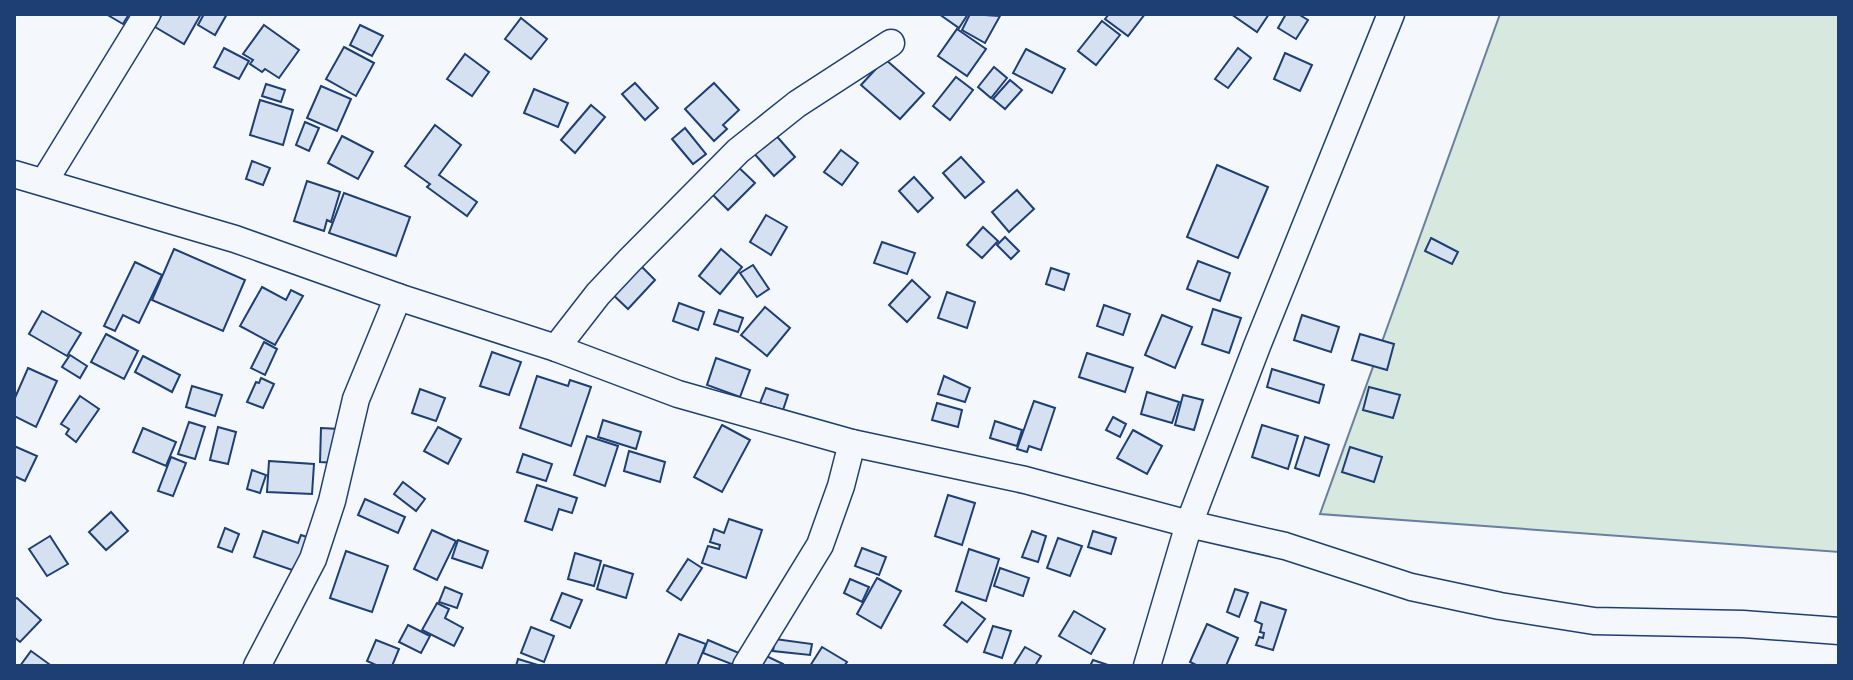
<svg xmlns="http://www.w3.org/2000/svg" width="1853" height="680" font-family="'Alegreya Sans',sans-serif">
	<style>
		.green { fill: #d7e8df; stroke: #687fa3; stroke-width: 2 }
		.building { fill: #d5e0f0; stroke: #1d3f73; stroke-width: 2 }
		.lines { fill: none; stroke-linecap: round; stroke-linejoin: round }
		.minor-casing { stroke: #1d3f73; stroke-width: 29 }
		.minor { stroke: #f4f7fb; stroke-width: 26 }
	</style>
	<rect width="100%" height="100%" fill="#f4f7fb"/>
	<!-- green -->
	<path class="green" d="M1500 14H1839V552L1320 514Z"/>
	<!-- building -->
	<g class="building">
		<path d="M106 14H129L123 24Z"/>
		<path d="M162 14H201L184 44 155 27Z"/>
		<path d="M204 14H227L215 35 198 25Z"/>
		<path d="M939 14H968L959 28Z"/>
		<path d="M970 14 1000 16 985 43 962 30Z"/>
		<path d="M1109 14H1145L1128 36 1105 19Z"/>
		<path d="M1231 14H1269L1257 32Z"/>
		<path d="M1286 14H1298L1308 20 1296 39 1278 28Z"/>
		<path d="M521 18 547 39 531 59 505 39Z"/>
		<path d="M1102 21 1120 35 1096 65 1078 51Z"/>
		<path d="M264 25 299 50 279 78 265 69 262 72 250 64 253 60 243 54Z"/>
		<path d="M360 25 383 36 372 56 350 45Z"/>
		<path d="M957 29 986 49 967 76 938 56Z"/>
		<path d="M344 47 374 63 356 96 326 79Z"/>
		<path d="M224 48 249 61 239 79 214 67Z"/>
		<path d="M1238 48 1251 58 1228 88 1215 79Z"/>
		<path d="M1026 49 1065 69 1052 93 1013 73Z"/>
		<path d="M1285 53 1312 65 1300 91 1274 79Z"/>
		<path d="M465 54 489 72 472 96 447 79Z"/>
		<path d="M885 59 924 93 900 119 861 85Z"/>
		<path d="M994 67 1007 78 991 98 978 87Z"/>
		<path d="M956 77 973 90 950 120 933 106Z"/>
		<path d="M1010 80 1022 90 1005 109 993 99Z"/>
		<path d="M635 83 658 108 645 120 622 94Z"/>
		<path d="M714 83 739 110 723 125 727 129 714 141 685 109Z"/>
		<path d="M266 84 285 90 281 102 262 96Z"/>
		<path d="M321 86 351 99 337 131 307 118Z"/>
		<path d="M534 89 568 103 558 127 524 113Z"/>
		<path d="M260 100 293 110 283 145 250 135Z"/>
		<path d="M591 105 605 117 575 153 561 140Z"/>
		<path d="M305 122 319 128 309 151 296 145Z"/>
		<path d="M435 125 461 145 439 175 477 202 467 216 427 187 430 184 405 166Z"/>
		<path d="M685 128 706 154 693 164 672 139Z"/>
		<path d="M773 132 795 157 774 176 752 151Z"/>
		<path d="M342 136 373 152 358 179 328 163Z"/>
		<path d="M841 150 858 163 842 185 824 172Z"/>
		<path d="M961 157 984 182 965 198 943 173Z"/>
		<path d="M252 161 270 168 263 185 246 179Z"/>
		<path d="M733 162 755 183 728 210 707 189Z"/>
		<path d="M1217 165 1268 187 1238 258 1187 237Z"/>
		<path d="M914 177 933 198 918 212 899 191Z"/>
		<path d="M307 181 340 192 331 222 327 220 324 231 294 221Z"/>
		<path d="M1017 190 1034 209 1009 232 992 212Z"/>
		<path d="M344 193 410 217 396 256 329 233Z"/>
		<path d="M766 215 787 227 771 255 750 242Z"/>
		<path d="M983 227 998 241 982 258 967 245Z"/>
		<path d="M1005 237 1019 251 1011 259 997 245Z"/>
		<path d="M1431 238 1458 252 1452 264 1425 251Z"/>
		<path d="M882 242 915 253 907 274 874 263Z"/>
		<path d="M174 249 245 280 223 331 152 300Z"/>
		<path d="M721 249 742 267 720 294 699 276Z"/>
		<path d="M636 261 655 280 628 309 608 290Z"/>
		<path d="M1198 261 1230 273 1220 301 1187 289Z"/>
		<path d="M135 262 162 275 139 323 123 315 115 331 104 326Z"/>
		<path d="M753 265 769 289 757 297 740 273Z"/>
		<path d="M1051 268 1069 274 1064 290 1046 284Z"/>
		<path d="M912 280 930 297 907 322 889 305Z"/>
		<path d="M262 287 286 300 291 290 303 296 275 345 240 326Z"/>
		<path d="M947 292 975 302 967 328 938 318Z"/>
		<path d="M679 303 704 312 698 330 673 321Z"/>
		<path d="M1104 305 1130 314 1123 335 1097 326Z"/>
		<path d="M765 307 790 328 767 356 741 335Z"/>
		<path d="M1213 309 1241 318 1229 353 1202 344Z"/>
		<path d="M719 310 743 318 738 332 714 324Z"/>
		<path d="M42 311 81 333 67 356 29 334Z"/>
		<path d="M1162 315 1192 327 1175 368 1145 355Z"/>
		<path d="M1302 315 1339 327 1331 352 1294 340Z"/>
		<path d="M106 334 138 351 124 379 91 362Z"/>
		<path d="M1360 334 1394 344 1387 370 1352 360Z"/>
		<path d="M264 342 277 349 265 375 251 368Z"/>
		<path d="M492 352 521 362 509 395 480 386Z"/>
		<path d="M1087 353 1133 368 1125 392 1079 377Z"/>
		<path d="M70 355 87 366 80 378 62 367Z"/>
		<path d="M143 356 180 375 172 392 135 372Z"/>
		<path d="M716 358 750 370 740 397 707 385Z"/>
		<path d="M28 368 57 381 36 427 14 416V400Z"/>
		<path d="M1272 369 1324 385 1319 403 1267 387Z"/>
		<path d="M537 376 568 386 570 380 591 387 571 446 520 428Z"/>
		<path d="M944 376 970 388 965 402 938 394Z"/>
		<path d="M261 378 274 384 263 408 247 402 256 382 259 383Z"/>
		<path d="M192 386 222 395 215 416 186 407Z"/>
		<path d="M1369 387 1400 395 1393 418 1363 410Z"/>
		<path d="M766 388 788 395 783 410 760 403Z"/>
		<path d="M420 389 445 398 436 421 412 413Z"/>
		<path d="M1147 392 1179 402 1172 423 1141 414Z"/>
		<path d="M1183 395 1203 400 1194 430 1175 425Z"/>
		<path d="M80 396 99 409 76 442 66 434 69 429 61 424Z"/>
		<path d="M1034 401 1055 408 1041 450 1029 446 1027 452 1017 449Z"/>
		<path d="M937 403 962 410 958 427 932 420Z"/>
		<path d="M1113 417 1126 424 1120 437 1106 430Z"/>
		<path d="M603 420 641 432 636 449 598 437Z"/>
		<path d="M995 421 1022 430 1017 446 990 438Z"/>
		<path d="M189 422 205 427 195 459 178 454Z"/>
		<path d="M722 425 750 440 722 492 694 477Z"/>
		<path d="M1262 425 1298 436 1288 469 1252 457Z"/>
		<path d="M218 427 236 432 228 464 210 460Z"/>
		<path d="M438 427 461 439 448 464 424 451Z"/>
		<path d="M143 428 176 442 166 466 133 452Z"/>
		<path d="M321 428 339 429 336 463 320 462Z"/>
		<path d="M1133 430 1162 446 1147 474 1117 458Z"/>
		<path d="M587 436 618 446 605 486 574 475Z"/>
		<path d="M1305 437 1329 445 1319 476 1295 468Z"/>
		<path d="M14 446 37 456 25 481 14 476Z"/>
		<path d="M1350 447 1382 457 1374 482 1342 472Z"/>
		<path d="M629 451 665 462 660 482 624 471Z"/>
		<path d="M523 454 552 464 546 481 517 472Z"/>
		<path d="M171 457 186 463 173 496 158 491Z"/>
		<path d="M269 461 314 464 312 494 267 492Z"/>
		<path d="M252 470 266 475 260 493 247 489Z"/>
		<path d="M403 482 425 499 416 511 394 494Z"/>
		<path d="M537 485 577 498 572 513 559 509 552 530 525 521Z"/>
		<path d="M948 495 975 503 962 545 935 536Z"/>
		<path d="M365 499 405 517 398 533 358 515Z"/>
		<path d="M111 512 128 531 106 550 89 532Z"/>
		<path d="M729 519 762 530 746 578 702 563 708 546 719 549 720 545 710 542 714 529 724 533Z"/>
		<path d="M225 528 239 534 232 552 218 547Z"/>
		<path d="M432 530 456 541 437 580 414 569Z"/>
		<path d="M263 531 298 543 301 535 313 539 301 573 254 557Z"/>
		<path d="M1032 531 1046 536 1038 562 1022 557Z"/>
		<path d="M1093 531 1116 538 1111 554 1088 547Z"/>
		<path d="M50 536 68 564 47 576 29 549Z"/>
		<path d="M1058 538 1082 546 1070 576 1047 568Z"/>
		<path d="M458 540 488 551 482 568 452 558Z"/>
		<path d="M862 548 886 557 879 575 855 566Z"/>
		<path d="M969 549 999 559 986 601 956 591Z"/>
		<path d="M346 551 388 566 372 612 330 598Z"/>
		<path d="M575 553 601 561 594 586 568 579Z"/>
		<path d="M688 559 702 568 681 600 667 591Z"/>
		<path d="M604 565 633 574 626 598 597 589Z"/>
		<path d="M1000 568 1029 578 1023 596 994 586Z"/>
		<path d="M877 578 901 591 881 628 857 614Z"/>
		<path d="M850 579 869 587 862 602 844 593Z"/>
		<path d="M445 587 462 594 457 608 439 602Z"/>
		<path d="M1235 589 1248 593 1239 617 1227 612Z"/>
		<path d="M562 593 582 600 570 628 551 620Z"/>
		<path d="M17 598 41 620 20 642 14 637V600Z"/>
		<path d="M962 602 985 619 967 642 944 625Z"/>
		<path d="M1261 602 1286 610 1273 650 1256 645 1259 637 1263 638 1264 633 1260 632 1262 624 1255 621Z"/>
		<path d="M437 603 449 609 445 618 463 628 454 646 422 630Z"/>
		<path d="M1074 611 1105 629 1091 654 1059 636Z"/>
		<path d="M1207 624 1238 638 1226 666H1198L1190 662Z"/>
		<path d="M408 625 430 636 421 653 399 642Z"/>
		<path d="M993 626 1011 631 1002 658 984 652Z"/>
		<path d="M531 627 554 636 544 662 521 653Z"/>
		<path d="M679 634 706 644 697 666H665Z"/>
		<path d="M775 639 812 644 810 655 773 651Z"/>
		<path d="M376 640 399 649 392 666H378L367 661Z"/>
		<path d="M708 640 739 653 734 665 703 653Z"/>
		<path d="M822 647 847 662 844 666H810Z"/>
		<path d="M1025 647 1041 656 1035 666H1013Z"/>
		<path d="M31 651 49 664 47 666H20Z"/>
		<path d="M760 653 783 664 782 666H754Z"/>
		<path d="M518 659 541 666H516Z"/>
		<path d="M1093 660 1111 666H1090Z"/>
	</g>
	<g class="lines">
		<!-- minor casing -->
		<g class="minor-casing">
			<g id="minor">
				<path d="M14 174 235 239 398 297 556 348 678 394 852 443 1025 480 1189 524 1285 546 1411 587 1500 606 1594 621 1743 624 1839 631"/>
				<path d="M44 182 147 14"/>
				<path d="M556 348 598 294 629 261 738 151 797 104 891 43"/>
				<path d="M257 666 313 559 332 501 356 399 398 297"/>
				<path d="M746 666 820 545 841 486 852 443"/>
				<path d="M1147 666 1189 524 1257 346 1391 14"/>
			</g>
		</g>
		<!-- minor -->
		<use href="#minor" class="minor"/>
	</g>
	<!-- border -->
	<rect width="1853" height="680" fill="none" stroke="#1d3f73" stroke-width="32"/>
</svg>
